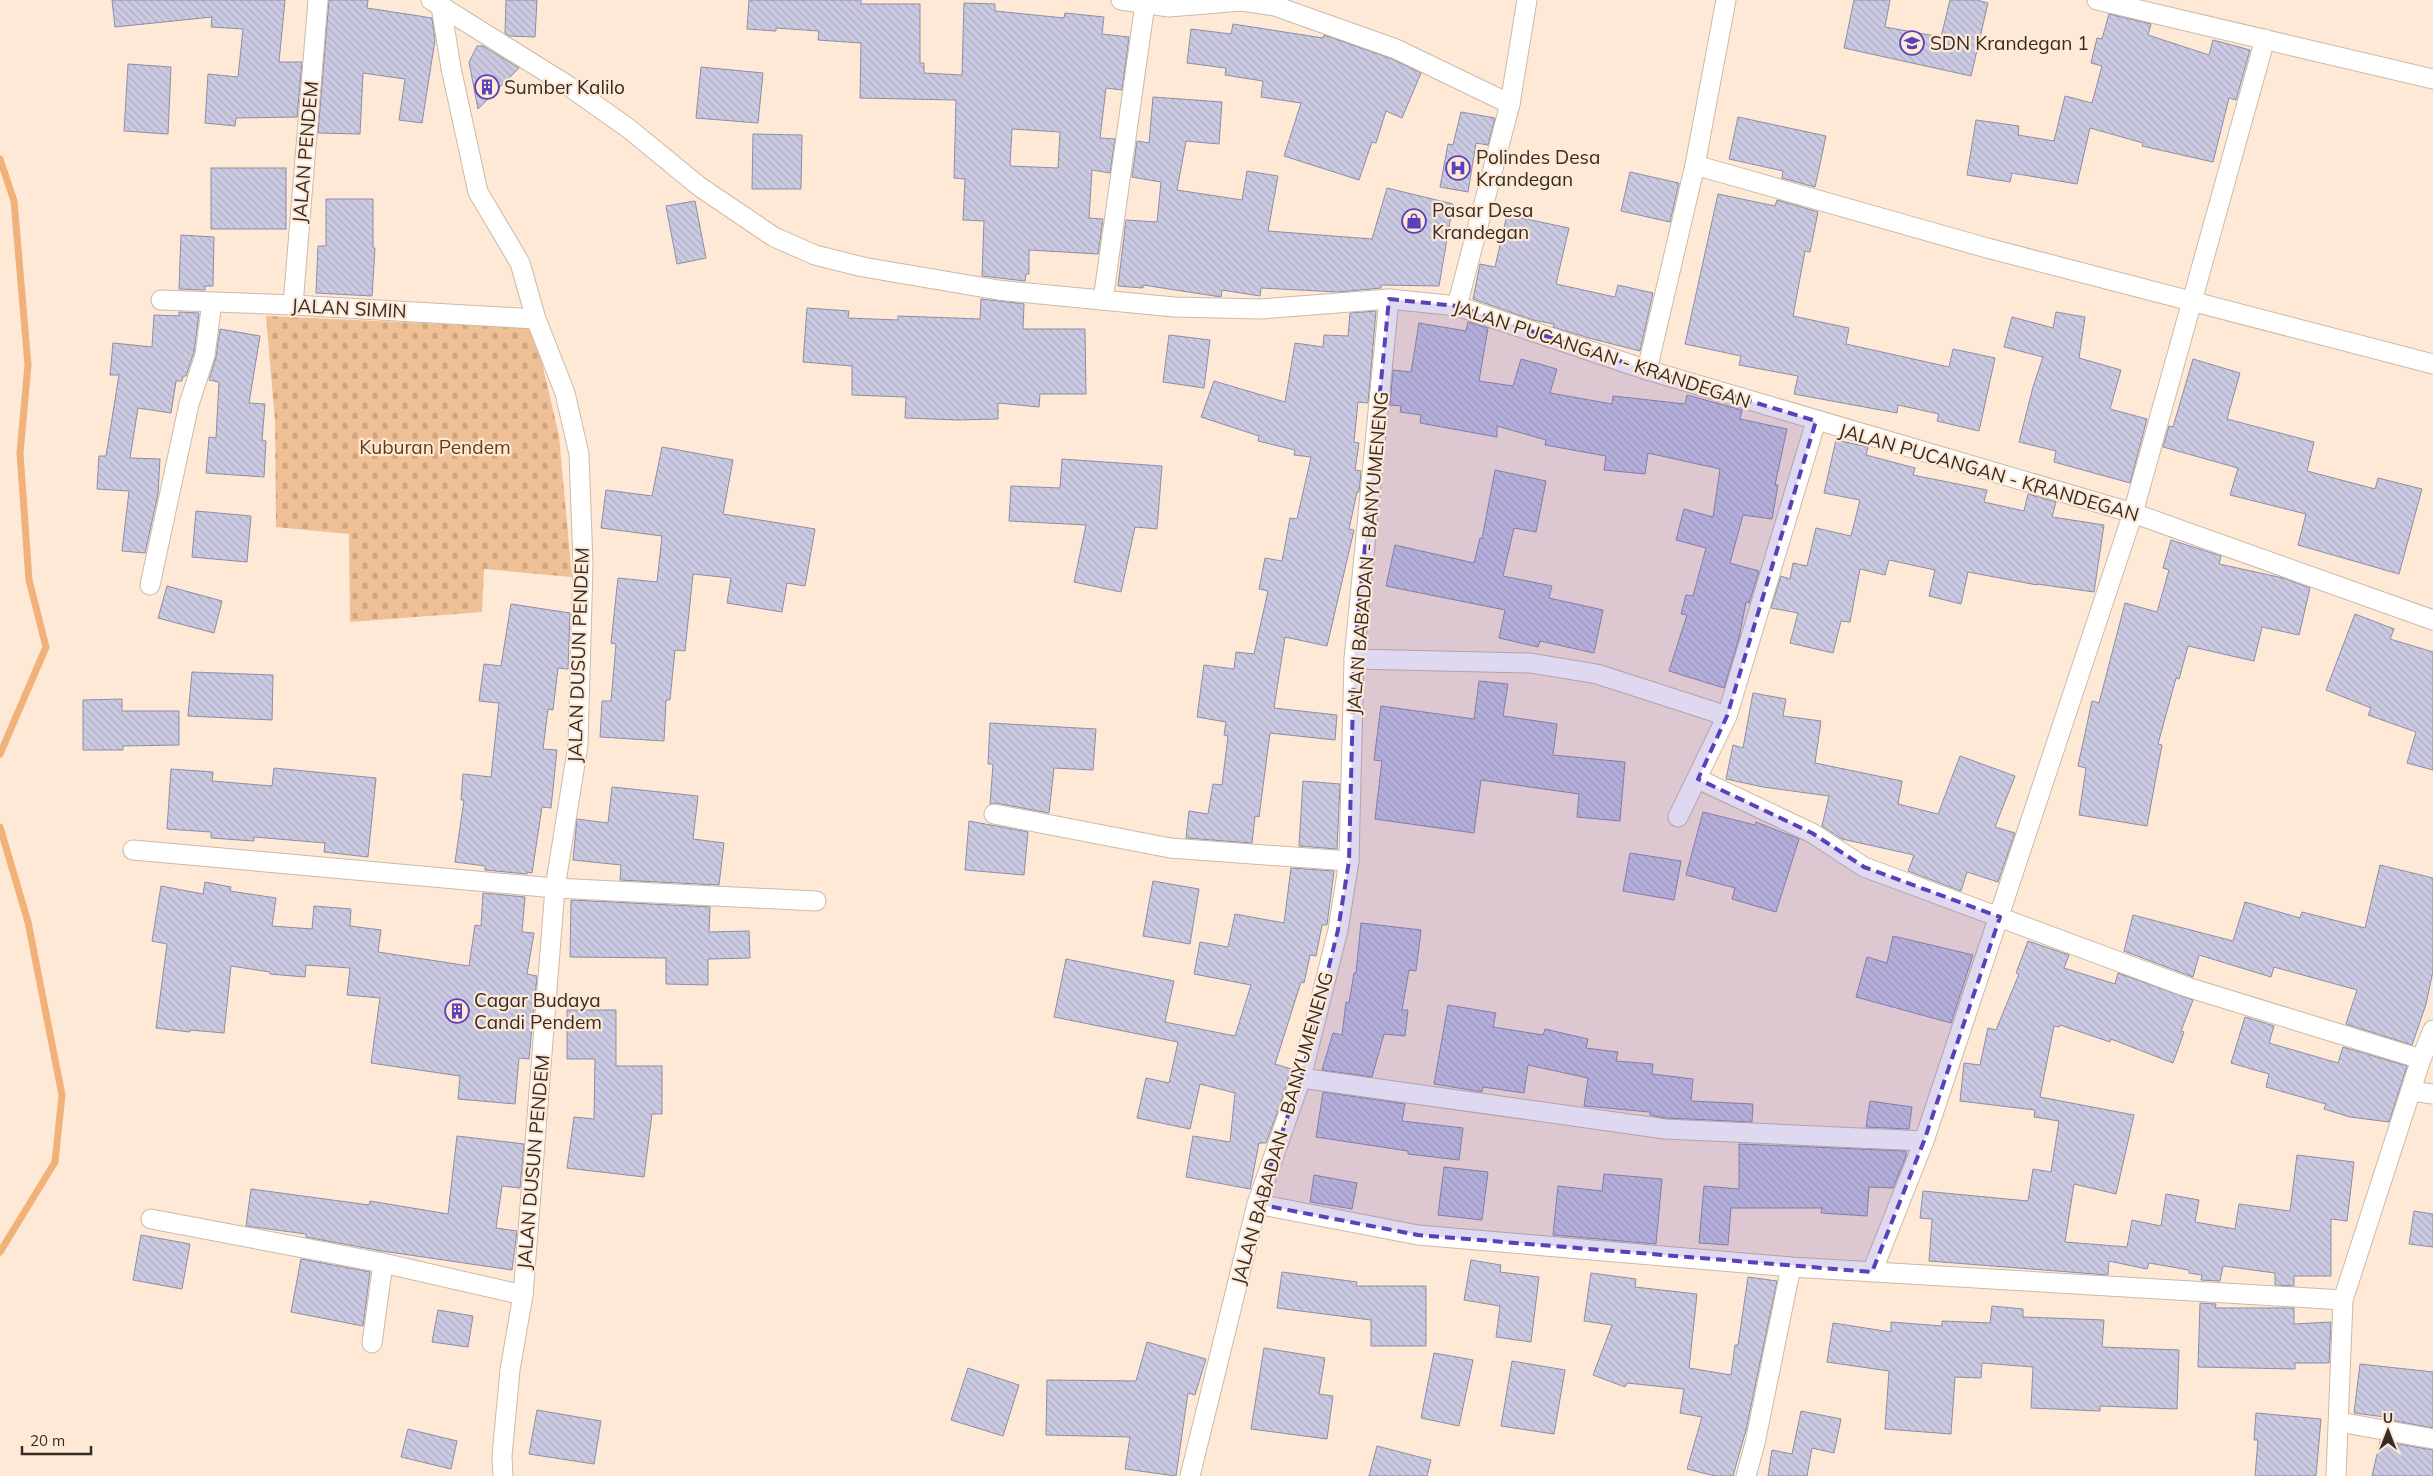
<svg xmlns="http://www.w3.org/2000/svg" width="2433" height="1476" font-family="Mulish,sans-serif">
	<style>
		.cemetery { fill: url(#cemetery-stones) }
		.lines { fill: none; stroke-linecap: round; stroke-linejoin: round }
		.stream { stroke: #f0b278; stroke-width: 7 }
		.building { fill: url(#building-back-hatch); stroke: #8d8da4; fill-rule: evenodd }
		.minor-casing { stroke: #cdb9a7; stroke-width: 21 }
		.minor { stroke: #fff; stroke-width: 19 }
		.marked { fill: #5b41b9; fill-opacity: 0.2; stroke: #5b41b9; stroke-width: 4; stroke-dasharray: 10 6; stroke-linejoin: round }
		.labels { text-anchor: middle; dominant-baseline: central; stroke-width: 4.5; stroke-linejoin: round; paint-order: stroke }
		.poi-label { font-size: 19px; fill: #342c25; stroke: #fee9d6; text-anchor: start }
		.street-label { font-size: 19px; fill: #342c25; stroke: #fee9d6 }
		.park-label { font-size: 19px; fill: #643c0f; stroke: #fee9d6 }
	</style>
	<defs>
		<pattern id="cemetery-stones" width="16" height="16" patternUnits="userSpaceOnUse" patternTransform="scale(1.25)"><rect width="16" height="16" fill="#efc096"/><path d="M2 7V4a2 2 0 0 1 4 0v3zM10 15v-3a2 2 0 0 1 4 0v3z" fill="#cea581"/></pattern>
		<pattern id="building-back-hatch" width="6" height="6" patternUnits="userSpaceOnUse" patternTransform="scale(1.25)"><rect width="6" height="6" fill="#cbcae3"/><path d="M-1 5l2 2M0 0l6 6M5-1l2 2" fill="none" stroke="#afaec3"/></pattern>
	</defs>
	<rect width="100%" height="100%" fill="#fee9d6"/>
	<!-- cemetery -->
	<path class="cemetery" d="M266 316 534 328 559 436 572 577 484 569 482 612 350 622 349 534 276 527 275 421Z"/>
	<g class="lines">
		<!-- stream -->
		<g class="stream">
			<path d="M0 159 14 201 28 365 20 453 29 580 46 647 0 754"/>
			<path d="M0 827 28 922 62 1095 55 1162 0 1252"/>
		</g>
	</g>
	<!-- building -->
	<g class="building">
		<path d="M112 0H285L279 62H302L297 117 236 118 235 126 205 123 208 74 238 77 243 29 211 27 212 17 115 27Z"/>
		<path d="M329 0H368L367 8 432 18 435 40 422 123 399 120 405 79 363 73 360 134 318 133Z"/>
		<path d="M506 0H537L535 37 509 36 505 33Z"/>
		<path d="M749 0H861V4H920V63H924V73L962 75 964 3 995 4V11L1064 18 1065 13 1104 17 1102 34 1129 37 1122 90 1106 88 1100 138 1115 139 1110 173 1092 170 1089 218 1103 219 1098 254 1029 250V274H1026L1025 281 982 276 984 221 963 220 965 179 954 178 956 100 860 98 861 43 818 40 819 31 776 28V31L747 29ZM1012 129 1060 132 1058 168 1010 166Z"/>
		<path d="M1854 0H1890L1885 27 1941 37 1950 0H1977L1988 3 1971 76 1844 48Z"/>
		<path d="M2109 14 2151 24 2148 35 2209 55 2213 40 2250 50 2236 100 2229 98 2213 162 2142 146 2143 143 2090 128 2077 184 2012 173 2010 182 1967 175 1976 120 2019 126 2018 135 2054 141 2065 96 2092 103 2102 66 2091 63 2097 38 2102 39Z"/>
		<path d="M1233 24 1323 38 1324 35 1392 59 1421 73 1402 118 1386 111 1376 143 1372 142 1359 180 1284 156 1301 103 1261 97 1263 81 1225 75 1226 68 1187 63 1191 29 1231 34Z"/>
		<path d="M477 46H483L519 68 478 109 469 62Z"/>
		<path d="M128 64 171 67 168 134 124 131Z"/>
		<path d="M701 67 763 73 758 123 696 118Z"/>
		<path d="M1153 97 1222 102 1219 144 1186 141 1177 190 1242 200 1247 171 1278 176 1268 231 1372 239 1387 188 1453 204 1439 286 1381 285V288L1338 292 1261 288 1260 296 1222 290 1221 297 1143 285V288L1118 286 1126 220 1157 222 1161 182 1132 177 1137 141 1149 143Z"/>
		<path d="M1461 112 1495 118 1488 145 1476 143 1468 192 1440 187 1448 144 1453 145Z"/>
		<path d="M1738 117 1826 136 1815 187 1782 178 1783 171 1729 159Z"/>
		<path d="M753 134 802 135 801 189H752Z"/>
		<rect x="211" y="168" width="75" height="61"/>
		<path d="M1630 172 1679 183 1670 222 1621 211Z"/>
		<path d="M1718 194 1775 206 1777 200 1818 212 1810 252 1805 251 1793 316 1849 328 1846 344 1949 367 1953 349 1995 358 1979 431 1937 421 1939 414 1898 405 1897 413 1794 394 1798 376 1739 365 1741 356 1685 344Z"/>
		<path d="M326 199H373V248H375L372 296 316 293 318 246H326Z"/>
		<path d="M695 201 706 258 677 264 666 206Z"/>
		<path d="M1507 215 1569 228 1556 284 1615 297 1618 285 1653 293 1640 351 1589 338 1553 327 1554 324 1533 320 1473 299 1480 264 1495 267Z"/>
		<path d="M181 235 214 237 213 286H205V290L179 289Z"/>
		<path d="M981 299 1024 304 1023 329H1085L1086 394H1040L1039 407 998 403V419L958 420 905 418 906 397 852 395V366L803 362 807 308 849 311 848 318 898 320V316L980 319Z"/>
		<path d="M1376 311 1368 403 1358 402 1354 442 1359 443 1355 470 1361 471 1359 492H1357L1349 529 1354 530 1327 646 1285 637 1274 708 1337 715 1335 740 1270 733 1259 817 1255 816 1252 843 1186 838 1189 811 1208 814 1213 784 1222 785 1228 736 1224 735 1226 722 1197 717 1204 665 1234 669 1236 652 1254 654 1268 591 1259 589 1265 558 1282 561 1290 518 1297 519 1311 457 1294 455 1295 450 1258 441 1259 436 1201 417 1214 381 1285 402 1295 343 1323 347 1324 335 1348 336 1350 313Z"/>
		<path d="M179 312 199 313 194 352 186 376H183L182 381H176L171 413 138 408 130 458 160 459 158 494 145 553 122 551 129 491 97 489 99 456H106L119 375H110L113 343 152 347 154 315 179 316Z"/>
		<path d="M2056 312 2085 317 2079 358 2121 370 2110 409 2147 419 2130 483 2054 462 2056 451 2019 442 2033 387 2043 357 2004 347 2012 317 2053 328Z"/>
		<path d="M1468 322 1488 328 1479 381 1513 386 1521 359 1557 369 1550 393 1612 404 1613 396 1685 404 1687 395 1742 410 1740 419 1787 429 1775 485H1778L1772 519 1743 515 1730 563 1759 571 1749 603 1746 602 1739 638 1724 688 1669 671 1687 615 1681 614 1686 595 1693 596 1706 548 1676 540 1684 509 1713 517 1720 469 1648 453 1645 474 1604 470 1606 456 1545 445 1546 440 1497 426V437L1420 423 1421 415 1400 412 1401 406 1390 405 1393 370 1411 372 1419 323 1466 331Z"/>
		<path d="M220 329 260 336 249 403 265 404 262 440 266 441 264 477 206 473 209 437 216 438 219 382 209 380 216 357Z"/>
		<path d="M1169 335 1210 340 1204 388 1163 382Z"/>
		<path d="M2193 359 2240 373 2227 419 2314 442 2307 471 2375 489 2378 478 2422 489 2399 574 2298 545 2306 514 2230 495 2238 468 2163 447 2169 426 2173 427Z"/>
		<path d="M1836 440 1868 447 1866 455 1915 468 1913 475 1987 490 1984 502 2024 511 2028 494 2056 502 2052 517 2104 525 2094 592 2037 584V585L1968 572 1961 604 1929 596 1935 570 1889 560 1885 575 1860 569 1850 622 1841 621 1833 653 1790 643 1798 613 1771 608 1781 576 1790 579 1793 563 1807 566 1816 528 1851 536 1860 500 1824 493Z"/>
		<path d="M662 447 733 460 723 514 815 529 805 586 787 583 782 612 727 603 731 578 693 574 685 651 675 650 670 700H666L664 741 600 737 602 701H611L616 644 611 643 618 578 657 582 662 536 601 528 606 490 652 496Z"/>
		<path d="M1062 459 1162 466 1157 529 1135 527 1121 592 1074 582 1086 525 1009 521 1011 486 1060 488Z"/>
		<path d="M1495 470 1546 481 1536 532 1514 528 1503 576 1552 586 1549 598 1603 610 1594 653 1540 641 1538 647 1499 638 1505 610 1386 586 1395 545 1474 563 1480 538 1482 539Z"/>
		<path d="M196 511 251 516 247 562 192 557Z"/>
		<path d="M2171 540 2221 556 2219 564 2283 578 2310 588 2299 635 2262 627 2254 661 2188 646 2179 679 2176 678 2158 744 2162 745 2147 826 2079 815 2086 768 2078 766 2092 701 2099 703 2125 603 2157 612 2169 570 2163 568Z"/>
		<path d="M167 586 222 601 214 633 158 618Z"/>
		<path d="M511 604 570 613 568 669 558 668 553 710 548 709 543 749 557 750 551 808 542 807 532 873 527 872V874L485 870V866L455 862 464 800H461L463 774 491 777 499 703 479 701 484 664 501 666Z"/>
		<path d="M2355 614 2394 629 2390 639 2433 652V770L2407 763 2416 732 2368 715 2371 708 2326 690Z"/>
		<path d="M192 672 273 675 272 720 188 716Z"/>
		<path d="M1479 681 1508 684 1503 716 1557 724 1553 755 1625 762 1620 821 1577 817 1579 794 1481 780 1474 833 1375 819 1382 761 1374 760 1381 706 1474 719Z"/>
		<path d="M1753 693 1786 699 1783 716 1821 721 1815 763 1902 781 1898 804 1938 814 1960 756 2015 776 1995 827 2015 833 1998 882 1967 872 1961 891 1908 871 1914 855 1842 839 1822 826 1829 796 1763 787 1726 779 1733 745 1743 748Z"/>
		<path d="M122 699V711H179V745L123 746V750H83V700Z"/>
		<path d="M990 723 1096 729 1093 770 1054 768 1049 813 996 803 990 804 993 764H988Z"/>
		<path d="M274 768 376 778 368 857 324 852 325 843 254 837V841L211 838V832L167 829 171 769 213 772 212 781 272 786Z"/>
		<path d="M1303 781 1340 784 1337 849 1299 846Z"/>
		<path d="M612 787 698 796 693 839 724 843 719 885 620 880 621 865 573 860 577 819 608 823Z"/>
		<path d="M1703 812 1755 825 1756 822 1799 839 1776 912 1732 899 1735 888 1686 875Z"/>
		<path d="M969 821 1028 832 1024 875 965 870Z"/>
		<path d="M1630 853 1681 861 1674 900 1623 891Z"/>
		<path d="M2380 865 2433 878V971L2426 1004 2412 1045 2346 1024 2357 990 2274 967 2271 977 2199 955 2193 977 2124 951 2133 915 2233 941 2245 902 2300 918 2302 912 2365 928Z"/>
		<path d="M1291 868 1334 871 1327 925H1322L1316 956 1310 955 1304 983 1301 982 1275 1064 1291 1069 1280 1105 1266 1143H1259L1250 1189 1186 1177 1193 1136 1230 1142 1235 1093 1200 1084 1190 1129 1137 1118 1146 1078 1169 1083 1178 1042 1054 1017 1066 959 1174 981 1165 1022 1235 1036 1251 985 1194 974 1200 942 1228 947 1235 914 1284 923Z"/>
		<path d="M1153 881 1199 889 1190 944 1143 936Z"/>
		<path d="M205 882 231 887 230 891 276 898 272 926 312 929 314 906 351 909 350 926 381 930 378 952 469 966 475 925 481 926 483 893 525 897 522 932 534 933 527 974 537 976 529 1059 519 1058 515 1104 458 1099 460 1076 371 1063 380 998 347 995 350 968 306 965 305 977 270 974V972L231 966 224 1033 190 1030V1032L156 1028 167 944 152 941 161 886 203 894Z"/>
		<path d="M571 900 710 907 709 932 749 931 750 958 708 959V985L666 984V958L570 957Z"/>
		<path d="M1361 923 1421 930 1416 971 1409 970 1402 1010H1408L1405 1036 1384 1034 1372 1077 1322 1070 1333 1033 1342 1035 1346 1002 1349 1003 1354 973H1356Z"/>
		<path d="M1893 936 1973 955 1951 1023 1856 997 1867 957 1887 963Z"/>
		<path d="M2028 941 2069 955 2064 968 2115 984 2118 973 2193 1000 2181 1031 2184 1032 2173 1063 2111 1039 2110 1042 2060 1025 2059 1027 2054 1026 2040 1097 2134 1115 2116 1194 2074 1184 2065 1242 2127 1247 2132 1220 2161 1226 2166 1194 2199 1200 2195 1222 2235 1229 2239 1204 2290 1211 2297 1155 2354 1162 2347 1221 2331 1219V1276H2294V1286L2275 1285V1273L2223 1266 2220 1281 2201 1280 2202 1275 2189 1273V1270L2149 1263 2147 1269 2109 1261 2108 1275 1929 1261 1932 1219 1920 1218 1923 1191 2028 1201 2033 1169 2051 1172 2059 1121 2034 1117 2035 1110 1960 1101 1964 1063 1980 1065 1988 1028 1996 1030 2019 974 2016 973Z"/>
		<path d="M1448 1005 1496 1013 1493 1027 1543 1035 1545 1029 1588 1039 1586 1048 1618 1052 1616 1061 1653 1064 1652 1074 1693 1079 1691 1101 1753 1104 1752 1122 1666 1118 1650 1115V1112L1584 1106 1588 1078 1528 1065 1524 1093 1483 1087 1482 1092 1434 1084Z"/>
		<path d="M567 1010H616V1066H662V1114H652L644 1177 567 1168 574 1117 594 1119 595 1059H567Z"/>
		<path d="M2245 1017 2274 1026 2269 1043 2338 1063 2343 1047 2407 1066 2389 1122 2350 1117 2324 1109 2326 1104 2266 1087 2269 1074 2231 1063Z"/>
		<path d="M1323 1092 1405 1104 1402 1121 1463 1128 1459 1160 1408 1154V1151L1316 1137Z"/>
		<path d="M1870 1101 1912 1107 1909 1129 1866 1127Z"/>
		<path d="M457 1136 524 1144 520 1188 502 1186 496 1228 517 1231 512 1270 382 1251 306 1237V1234L246 1226 251 1189 369 1205 370 1201 448 1214Z"/>
		<path d="M1739 1144 1906 1151V1156L1893 1188 1869 1187 1867 1216 1821 1213 1822 1208H1731L1728 1245 1699 1243 1704 1186 1739 1189Z"/>
		<path d="M1444 1167 1488 1172 1482 1220 1438 1215Z"/>
		<path d="M1604 1174 1662 1179 1656 1244 1553 1235 1558 1186 1602 1191Z"/>
		<path d="M1314 1175 1357 1183 1352 1209 1310 1202Z"/>
		<path d="M2414 1211 2433 1214V1247L2409 1244Z"/>
		<path d="M141 1235 190 1244 182 1289 133 1280Z"/>
		<path d="M301 1259 370 1272 363 1326 291 1312Z"/>
		<path d="M1471 1260 1501 1265 1500 1272 1539 1277 1531 1342 1496 1337 1500 1306 1464 1300Z"/>
		<path d="M1282 1272 1357 1282 1356 1286H1426V1346H1371V1320L1277 1308Z"/>
		<path d="M1591 1273 1636 1279 1635 1287 1697 1294 1689 1368 1731 1375 1735 1345H1738L1748 1277 1777 1281 1746 1430 1733 1476H1715L1687 1469 1702 1417 1680 1413 1684 1389 1627 1383 1625 1387 1593 1375 1612 1325 1584 1321Z"/>
		<path d="M2200 1303 2216 1304 2215 1308H2294V1324L2331 1322 2329 1363H2295V1369L2198 1367Z"/>
		<path d="M1992 1306 2023 1309V1317L2104 1320 2102 1347 2179 1350 2177 1409 2100 1406V1411L2031 1408 2033 1367 1982 1363 1981 1378 1955 1377 1951 1434 1885 1429 1889 1371 1827 1362 1833 1323 1891 1332V1322L1942 1326V1321L1990 1323Z"/>
		<path d="M438 1310 473 1316 468 1347 432 1342Z"/>
		<path d="M1147 1342 1206 1359 1195 1395 1188 1393 1176 1476 1125 1469 1130 1437 1046 1435 1047 1380 1136 1381Z"/>
		<path d="M1264 1348 1325 1358 1319 1394 1333 1396 1327 1439 1251 1429Z"/>
		<path d="M1434 1353 1473 1360 1459 1426 1421 1418Z"/>
		<path d="M1512 1361 1565 1370 1554 1434 1501 1426Z"/>
		<path d="M2360 1364 2433 1372V1428L2385 1419V1417L2354 1413Z"/>
		<path d="M968 1368 1019 1385 1003 1436 951 1420Z"/>
		<path d="M537 1410 601 1421 594 1464 529 1454Z"/>
		<path d="M1801 1411 1841 1419 1834 1453 1812 1448 1807 1476H1768L1772 1450 1792 1454Z"/>
		<path d="M2256 1413 2321 1419 2316 1476H2255L2258 1440H2254Z"/>
		<path d="M408 1429 457 1441 451 1469 401 1457Z"/>
		<path d="M2380 1441 2433 1450V1476H2372Z"/>
		<path d="M1377 1446 1431 1460 1427 1476H1369Z"/>
	</g>
	<g class="lines">
		<!-- minor casing -->
		<g class="minor-casing">
			<g id="minor">
				<path d="M431 0 567 85 628 128 700 187 774 237 815 255 863 267 998 290 1174 307 1261 309 1389 299 1457 306 1647 370 2133 513 2433 620"/>
				<path d="M440 0 451 68 478 192 520 263 536 319 565 393 579 454 583 564 578 745 555 888 523 1295 510 1370 502 1456 503 1476"/>
				<path d="M1121 0 1169 7 1242 1 1275 6 1396 49 1510 104"/>
				<path d="M2097 0 2433 79"/>
				<path d="M1695 165 1987 248 2433 364"/>
				<path d="M161 300 293 305 536 319"/>
				<path d="M1103 300 1145 4"/>
				<path d="M293 305 318 0"/>
				<path d="M1457 306 1510 104 1527 0"/>
				<path d="M1647 370 1695 165 1726 0"/>
				<path d="M150 585 189 404 205 355 212 302"/>
				<path d="M1354 659 1530 663 1597 674 1727 716"/>
				<path d="M1698 779 1812 833 1864 867 2187 987 2421 1059"/>
				<path d="M994 814 1170 848 1349 861"/>
				<path d="M1678 817 1727 716 1816 421"/>
				<path d="M133 850 555 888 816 901"/>
				<path d="M1301 1078 1665 1129 1924 1141"/>
				<path d="M2412 1091 2433 1094"/>
				<path d="M1257 1204 1418 1235 1791 1267 2343 1300"/>
				<path d="M151 1219 383 1263"/>
				<path d="M1872 1272 1924 1141 2133 513 2265 39"/>
				<path d="M372 1343 383 1263 523 1295"/>
				<path d="M2339 1422 2433 1439"/>
				<path d="M1190 1476 1257 1204 1301 1078 1338 930 1349 861 1354 659 1389 299"/>
				<path d="M1746 1476 1755 1443 1791 1267"/>
				<path d="M2336 1476 2343 1300 2421 1059 2433 1030"/>
			</g>
		</g>
		<!-- minor -->
		<use href="#minor" class="minor"/>
	</g>
	<!-- marked area -->
	<path class="marked" d="M1389 299 1457 306 1647 370 1816 421 1727 716 1698 779 1812 833 1864 867 2000 917 1924 1141 1872 1272 1418 1235 1257 1204 1301 1078 1338 930 1349 861 1354 659Z"/>
	<!-- icons -->
	<defs>
		<g id="school-ring" transform="scale(1.25)"><circle r="9.5" fill="#fee9d6" stroke="#5b41b9" stroke-width="1.5"/><path d="M0-5L7-2L0 1L-7-2ZM-4 1L0 2.5L4 1V4Q0 6-4 4Z" fill="#5b41b9"/></g>
		<g id="building-ring" transform="scale(1.25)"><circle r="9.5" fill="#fee9d6" stroke="#5b41b9" stroke-width="1.5"/><path d="M-4-6H4V6H1V3H-1V6H-4ZM-2.5-4.3h1.7v1.8h-1.7ZM.8-4.3h1.7v1.8H.8ZM-2.5-1h1.7V.8h-1.7ZM.8-1h1.7V.8H.8Z" fill="#5b41b9"/></g>
		<g id="hospital-ring" transform="scale(1.25)"><circle r="9.5" fill="#fee9d6" stroke="#5b41b9" stroke-width="1.5"/><path d="M-5-5h3v3.5h4V-5h3V5h-3V1.5h-4V5h-3Z" fill="#5b41b9"/></g>
		<g id="shop-ring" transform="scale(1.25)"><circle r="9.5" fill="#fee9d6" stroke="#5b41b9" stroke-width="1.5"/><path d="M-5-2.5h2.3a2.7 3.5 0 0 1 5.4 0H5L5.5 6h-11ZM-1.5-2.5h3a1.5 2.3 0 0 0-3 0Z" fill="#5b41b9"/></g>
	</defs>
	<g fill-rule="evenodd">
		<use href="#school-ring" x="1912" y="43"/>
		<use href="#building-ring" x="487" y="87"/>
		<use href="#hospital-ring" x="1458" y="168"/>
		<use href="#shop-ring" x="1414" y="221"/>
		<use href="#building-ring" x="457" y="1011"/>
	</g>
	<g class="labels">
		<!-- poi labels -->
		<g class="poi-label">
			<text x="1930" y="43">SDN Krandegan 1</text>
			<text x="504" y="87">Sumber Kalilo</text>
			<text x="1476" y="157">Polindes Desa<tspan x="1476" dy="22">Krandegan</tspan></text>
			<text x="1432" y="210">Pasar Desa<tspan x="1432" dy="22">Krandegan</tspan></text>
			<text x="474" y="1000">Cagar Budaya<tspan x="474" dy="22">Candi Pendem</tspan></text>
		</g>
		<!-- street labels -->
		<g class="street-label">
			<text transform="translate(305 152) rotate(-85)">JALAN PENDEM</text>
			<text transform="translate(349 308) rotate(3)">JALAN SIMIN</text>
			<text transform="translate(1602 354) rotate(18)">JALAN PUCANGAN - KRANDEGAN</text>
			<text transform="translate(1989 472) rotate(16)">JALAN PUCANGAN - KRANDEGAN</text>
			<text transform="translate(1367 553) rotate(-85)">JALAN BABADAN - BANYUMENENG</text>
			<text transform="translate(578 655) rotate(-88)">JALAN DUSUN PENDEM</text>
			<text transform="translate(1282 1128) rotate(-74)">JALAN BABADAN - BANYUMENENG</text>
			<text transform="translate(533 1162) rotate(-85)">JALAN DUSUN PENDEM</text>
		</g>
		<!-- park labels -->
		<g class="park-label">
			<text x="435" y="447">Kuburan Pendem</text>
		</g>
	</g>
	<!-- north arrow -->
	<g transform="translate(2388 1431)" stroke="#fee9d6" stroke-width="4" paint-order="stroke">
	<path d="M0-4L9 19L0 12L-9 19Z" fill="#342c25"/>
	<text y="-8" font-size="14" font-weight="bold" text-anchor="middle" fill="#342c25">U</text>
	</g>
	<!-- scale -->
	<path d="M22 1446v8h69v-8" fill="none" stroke="#342c25" stroke-width="2.5"/>
	<text x="30" y="1446" font-size="15" fill="#342c25" stroke="#fee9d6" stroke-width="4" paint-order="stroke">20 m</text>
</svg>
